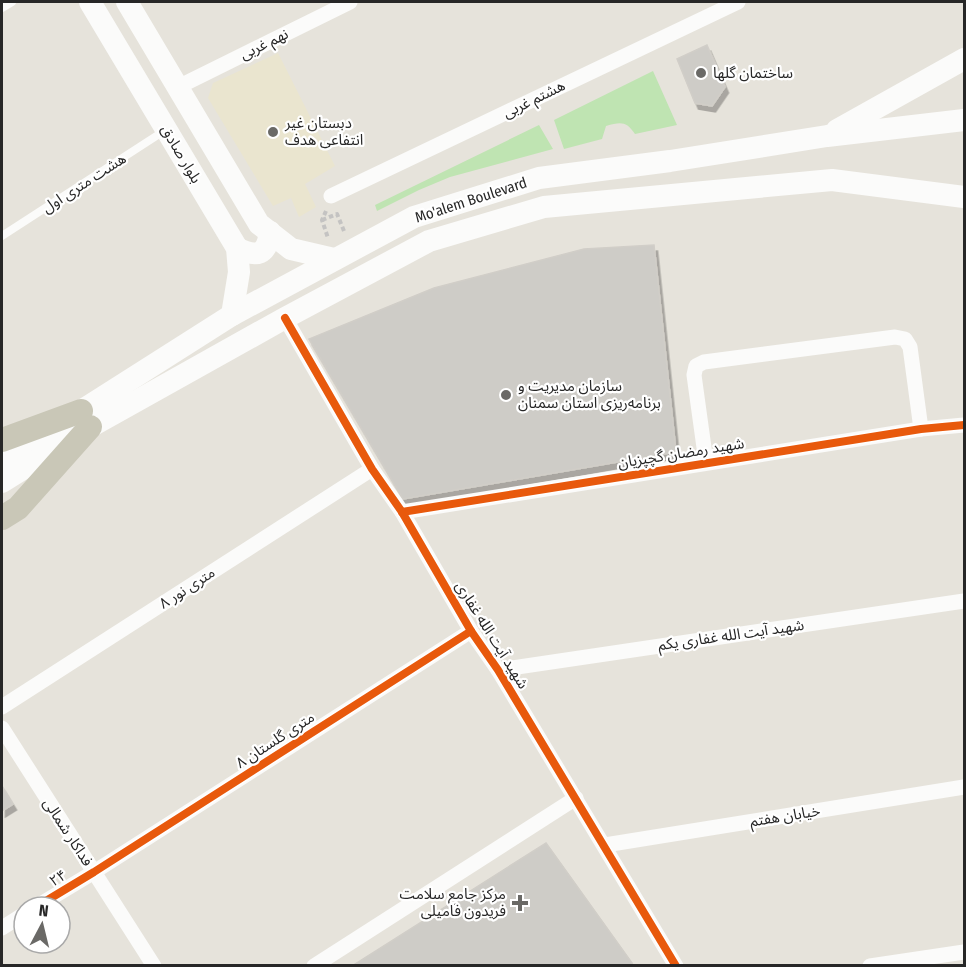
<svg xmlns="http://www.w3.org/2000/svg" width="966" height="967" font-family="'Fira Sans Condensed','Noto Sans Arabic',sans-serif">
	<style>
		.education { fill: #eae5cf }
		.green { fill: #bfe4b2 }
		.building { fill: #ceccc7; stroke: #d1cec8; stroke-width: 1.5; filter: url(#shadow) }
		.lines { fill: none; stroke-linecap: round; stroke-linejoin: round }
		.path { stroke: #c4c3c2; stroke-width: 4; stroke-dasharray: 4.5 3; stroke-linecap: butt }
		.lane { stroke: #fbfbfa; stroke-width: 8 }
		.street { stroke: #fbfbfa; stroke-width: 15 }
		.secondary { stroke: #fbfbfa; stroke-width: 22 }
		.primary { stroke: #c9c7b7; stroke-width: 24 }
		.cycleway-casing { stroke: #fff; stroke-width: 11 }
		.cycleway { stroke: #e8590c; stroke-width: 8 }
		.poi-dot { fill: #6a6966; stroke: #fff; stroke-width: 2 }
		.labels { text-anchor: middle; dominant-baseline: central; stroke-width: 4.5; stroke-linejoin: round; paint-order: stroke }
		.street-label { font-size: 15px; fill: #272727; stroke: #fff }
		.poi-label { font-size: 15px; fill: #272727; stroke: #fff; text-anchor: start }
	</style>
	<defs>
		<filter id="shadow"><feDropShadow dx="3.5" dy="6" stdDeviation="0" flood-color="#0004"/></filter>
	</defs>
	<rect width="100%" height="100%" fill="#e6e3db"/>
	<!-- education -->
	<path class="education" d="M278 53 335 166 305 184 316 207 299 217 291 198 273 206 208 98 213 83Z"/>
	<!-- green -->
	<g class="green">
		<path d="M653 71 677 125 635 134C626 121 621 122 606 126L602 139 564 149 554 120Z"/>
		<path d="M539 125 553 149 450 177 419 190 377 211 375 205Z"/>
	</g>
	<!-- building -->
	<g class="building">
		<path d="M707 45 725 87 712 106 695 103 677 59Z"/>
		<path d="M654 245 676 452 403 499 309 339 434 288 584 249Z"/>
		<path d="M2 786 13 804 2 811Z"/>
		<path d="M546 843 632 963 630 966H352Z"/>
	</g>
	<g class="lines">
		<!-- path -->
		<g class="path">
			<path d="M326 211 322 220 328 238"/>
			<path d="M322 220 337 214 344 231"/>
		</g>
		<!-- lane -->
		<g class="lane">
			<path d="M2 8 12 2"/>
			<path d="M2 236 164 131"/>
		</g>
		<!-- street -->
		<g class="street">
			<path d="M178 87 350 2"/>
			<path d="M331 196 738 2"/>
			<path d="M285 318 372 469 402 512 471 631 498 670 676 966"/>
			<path d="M706 462 694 375 696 366 704 362 895 337 905 339 910 347 921 429"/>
			<path d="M402 512 921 429 964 425"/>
			<path d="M498 670 964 601"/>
			<path d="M2 707 372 469"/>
			<path d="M2 728 154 966"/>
			<path d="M605 845 964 787"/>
			<path d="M36 907 94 872 471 631"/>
			<path d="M2 928 24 914"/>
			<path d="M314 966 576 798"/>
			<path d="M870 966 964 952"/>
		</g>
		<!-- secondary -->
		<g class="secondary">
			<path d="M90 2 237 248 239 272 232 315"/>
			<path d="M127 2 259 224 291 249 334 259"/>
			<path d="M837 130 964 59"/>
			<path d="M237 248C257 258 267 255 270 232"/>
			<path d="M2 458 81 411 232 315 414 217 539 178 670 161 827 136 964 120"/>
			<path d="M2 482 90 427 285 318 429 241 544 207 832 180 964 197"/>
		</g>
		<!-- primary -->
		<g class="primary">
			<path d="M2 440 81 411"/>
			<path d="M2 518 18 508 90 427"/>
		</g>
		<!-- cycleway casing -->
		<g class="cycleway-casing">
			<g id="cycleway">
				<path d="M285 318 372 469 402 512 471 631 498 670 676 966"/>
				<path d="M402 512 921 429 964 425"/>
				<path d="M36 907 94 872 471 631"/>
			</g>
		</g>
		<!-- cycleway -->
		<use href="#cycleway" class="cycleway"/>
	</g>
	<!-- markers -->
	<g class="poi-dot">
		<circle cx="701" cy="73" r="6"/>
		<circle cx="273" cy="132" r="6"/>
		<circle cx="506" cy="395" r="6"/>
		<path d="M517 894h6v6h6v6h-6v6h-6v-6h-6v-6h6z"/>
	</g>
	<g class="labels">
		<!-- street labels -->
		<g class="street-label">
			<text transform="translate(264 44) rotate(-26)">نهم غربی</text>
			<text transform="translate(534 99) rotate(-26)">هشتم غربی</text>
			<text transform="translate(181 154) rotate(59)">بلوار صادق</text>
			<text transform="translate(84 183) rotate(-33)">هشت متری اول</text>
			<text transform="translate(471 200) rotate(-18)">Mo'alem Boulevard</text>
			<text transform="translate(681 453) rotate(-9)">شهید رمضان گچپزیان</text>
			<text transform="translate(187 588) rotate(-33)">۸ متری نور</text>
			<text transform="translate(492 635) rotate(58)">شهید آیت الله غفاری</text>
			<text transform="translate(731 635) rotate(-8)">شهید آیت الله غفاری یکم</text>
			<text transform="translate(275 740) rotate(-33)">۸ متری گلستان</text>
			<text transform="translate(785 816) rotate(-9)">خیابان هفتم</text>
			<text transform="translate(68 832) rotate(57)">فداکار شمالی</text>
			<text transform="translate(58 878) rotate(-31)">۲۴</text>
		</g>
		<!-- poi labels -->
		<g class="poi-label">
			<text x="713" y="73">ساختمان گلها</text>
			<text x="285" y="123">دبستان غیر<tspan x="285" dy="17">انتفاعی هدف</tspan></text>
			<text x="518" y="386">سازمان مدیریت و<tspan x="518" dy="17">برنامه‌ریزی استان سمنان</tspan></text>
			<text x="506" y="894" text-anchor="end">مرکز جامع سلامت<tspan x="506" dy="17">فریدون فامیلی</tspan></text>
		</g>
	</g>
	<!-- border -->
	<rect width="966" height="967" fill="none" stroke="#272727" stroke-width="6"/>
	<!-- north arrow -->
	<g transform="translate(42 925) rotate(7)"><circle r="28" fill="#ffffff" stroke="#a9a9a9" stroke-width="1.5"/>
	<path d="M0-4.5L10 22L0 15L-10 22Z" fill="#6a6966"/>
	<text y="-9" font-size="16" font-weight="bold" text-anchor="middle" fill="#272727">N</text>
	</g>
</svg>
